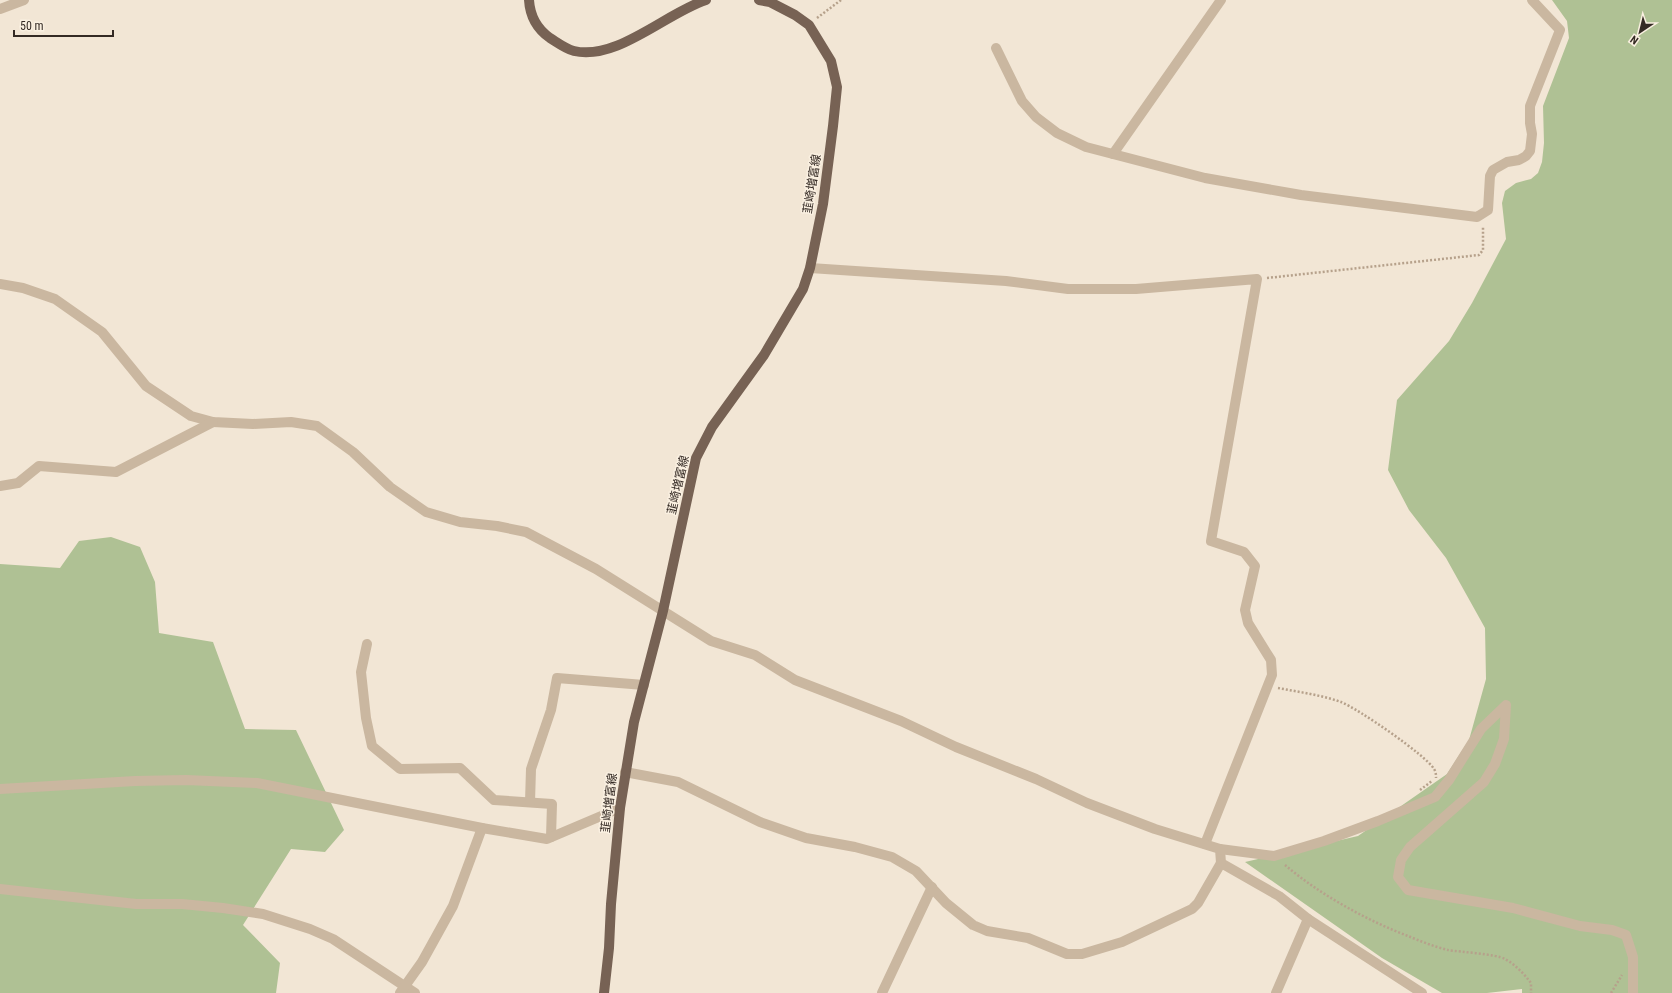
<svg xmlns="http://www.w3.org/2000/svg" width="1672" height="993" font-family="'Roboto Condensed','Noto Sans JP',sans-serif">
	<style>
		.green { fill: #afc194 }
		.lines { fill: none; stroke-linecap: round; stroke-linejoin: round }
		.path { stroke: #b6a18b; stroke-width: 2.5; stroke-dasharray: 2 2; stroke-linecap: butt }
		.minor { stroke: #cab7a0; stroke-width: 10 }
		.major { stroke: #776254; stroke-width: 10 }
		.labels { text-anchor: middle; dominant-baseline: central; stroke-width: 3; stroke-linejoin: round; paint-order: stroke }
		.street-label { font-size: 12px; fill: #342a24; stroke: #faf0e1 }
	</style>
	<rect width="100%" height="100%" fill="#f2e6d5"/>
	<!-- green -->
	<g class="green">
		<path d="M1552 0H1672V993H1522V989L1487 993H1442L1382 958 1245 862 1358 836 1447 774 1469 740 1486 679 1485 628 1446 558 1409 510 1388 470 1397 400 1449 341 1472 303 1506 239 1502 203 1505 191 1516 183 1531 179 1538 173 1542 162 1544 143 1543 106 1569 38 1567 21Z"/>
		<path d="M111 537 140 547 155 582 159 633 213 642 245 729 296 730 344 830 325 852 291 849 243 925 280 963 276 993H0V564L60 568 79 541Z"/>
	</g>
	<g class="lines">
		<!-- path -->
		<g class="path">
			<path d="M817 18 841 0"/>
			<path d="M1267 278 1479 255 1483 250V227"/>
			<path d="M1278 688C1299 692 1321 695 1341 702 1357 708 1427 756 1434 769 1436 772 1436 775 1436 778"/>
			<path d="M1420 790 1432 781"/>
			<path d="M1285 865C1319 894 1366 920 1408 936 1420 941 1435 947 1448 950 1460 952 1496 954 1505 959 1516 965 1524 974 1531 983V993"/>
			<path d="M1611 993 1622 975"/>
		</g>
		<!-- minor -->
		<g class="minor">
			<path d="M0 9 24 0"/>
			<path d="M996 48 1022 101 1036 117 1057 133 1086 147 1205 178 1301 195 1477 217 1488 210 1490 176 1493 170 1507 162 1519 160 1526 156 1530 151 1532 134 1530 123V106L1560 30 1532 0"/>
			<path d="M1113 154 1221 0"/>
			<path d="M810 268 1006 281 1068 289H1136L1257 279 1211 541 1244 552 1255 566 1245 610 1248 623 1271 660 1272 675 1205 844"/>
			<path d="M0 284 23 288 55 299 102 332 146 386 191 416 213 422 253 424 291 422 317 426 353 452 390 487 426 512 460 522 497 526 526 532 596 569 711 641 755 655 795 680 901 721 956 747 1036 779 1087 803 1155 829 1220 849 1221 863 1279 896 1308 919 1276 993"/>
			<path d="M0 486 18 483 39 466 116 472 213 422"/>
			<path d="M367 644 361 672 366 718 372 746 400 769 460 768 494 800 552 804 551 837"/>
			<path d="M625 772 678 782 760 822 806 838 855 847 892 857 916 871 946 903 973 925 987 931 1028 938 1067 954H1082L1122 942 1192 909 1198 903 1221 863"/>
			<path d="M0 789 135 781 186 780 257 783 482 828 547 839 620 808"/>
			<path d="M530 802 531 769 551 710 557 678 644 685"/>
			<path d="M1220 849 1274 856 1324 841 1378 821 1435 797 1449 780 1481 729 1506 705 1504 739 1495 764 1484 782 1410 847 1401 860 1398 877 1408 890 1513 908 1580 926 1612 930 1626 935 1633 957V993"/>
			<path d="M0 889 136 904H182L223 908 263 914 310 929 333 939 415 993"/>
			<path d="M1308 919 1422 993"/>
			<path d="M400 993 422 962 453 906 482 828"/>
			<path d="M882 993 932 887"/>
		</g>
		<!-- major -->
		<g class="major">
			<path d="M529 0C530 16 537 29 550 38 558 43 566 49 574 51 617 61 666 13 706 0"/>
			<path d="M604 993 609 948 611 904 620 808 634 722 663 611 696 458 712 427 764 355 803 289 810 268 823 204 833 126 837 87 831 61 809 25 795 15 770 2 759 0"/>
		</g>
	</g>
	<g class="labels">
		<!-- street labels -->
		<g class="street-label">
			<text transform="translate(812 184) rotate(-81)">韮崎増富線</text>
			<text transform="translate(678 485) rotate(-77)">韮崎増富線</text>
			<text transform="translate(609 803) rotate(-83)">韮崎増富線</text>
		</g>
	</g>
	<!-- north arrow -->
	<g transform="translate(1640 32) rotate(215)" stroke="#faf0e1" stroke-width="3" paint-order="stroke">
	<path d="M0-3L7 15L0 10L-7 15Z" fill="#342a24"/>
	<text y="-6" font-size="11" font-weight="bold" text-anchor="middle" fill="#342a24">N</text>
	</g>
	<!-- scale -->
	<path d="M14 30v6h99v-6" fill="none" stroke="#342a24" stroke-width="2"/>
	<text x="20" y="30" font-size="12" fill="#342a24" stroke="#faf0e1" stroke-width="3" paint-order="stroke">50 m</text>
</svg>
